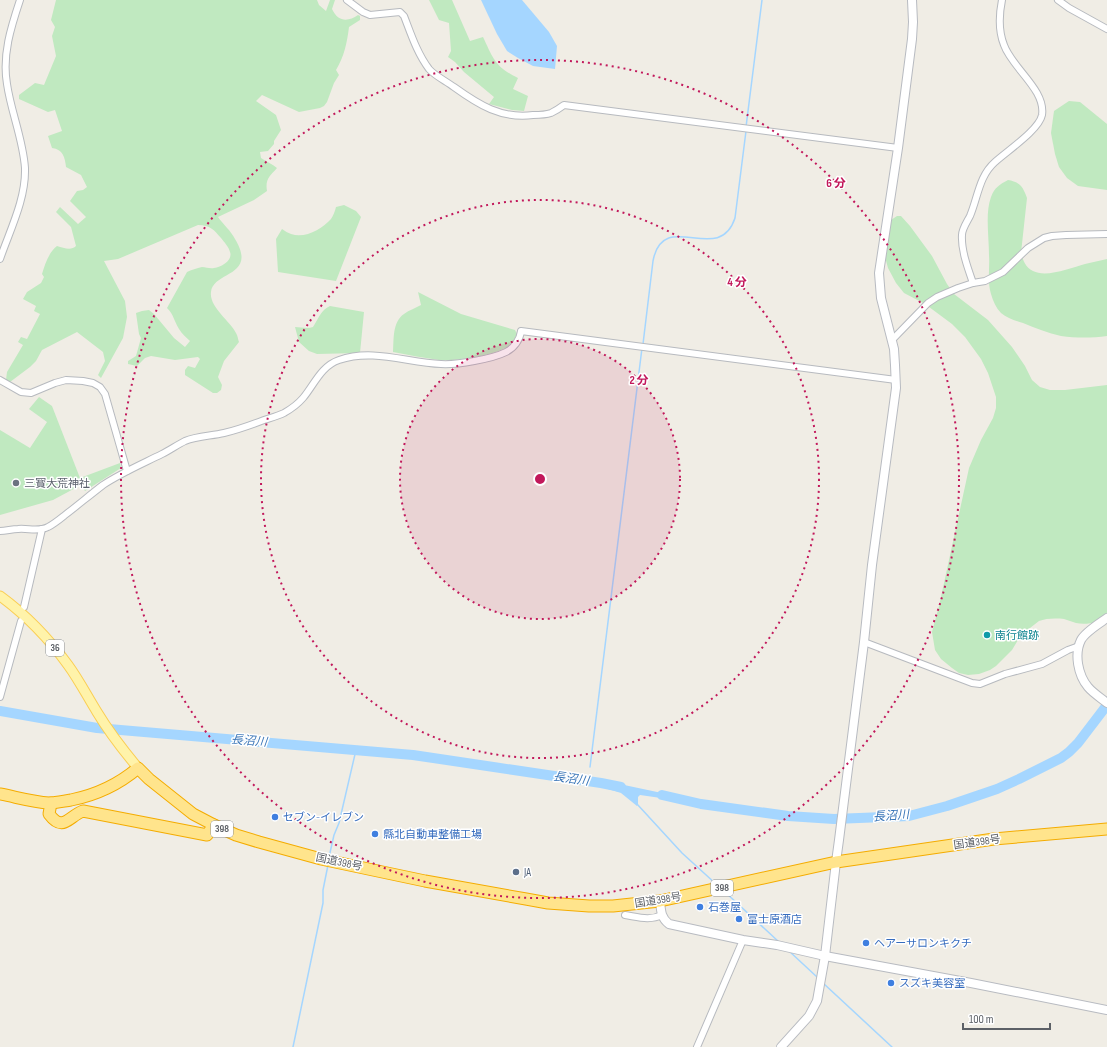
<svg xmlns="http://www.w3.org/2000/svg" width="1107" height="1047" font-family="'Sofia Sans Condensed','Noto Sans JP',sans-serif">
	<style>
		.green { fill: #c0e9c0 }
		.water { fill: #a5d6ff }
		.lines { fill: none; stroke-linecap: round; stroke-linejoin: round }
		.stream { stroke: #a5d6ff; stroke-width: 1.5 }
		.river { stroke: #a5d6ff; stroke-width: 10 }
		.street-casing { stroke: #b7babf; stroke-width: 8 }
		.secondary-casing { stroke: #b8bbc1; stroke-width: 10 }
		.primary-casing { stroke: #face53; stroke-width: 11 }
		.highway-casing { stroke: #f4ac00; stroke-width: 13 }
		.street { stroke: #fff; stroke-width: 6 }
		.secondary { stroke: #fff; stroke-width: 8 }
		.primary { stroke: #fff3aa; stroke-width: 9 }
		.highway { stroke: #ffe48c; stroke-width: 11 }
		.ring { fill: none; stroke: #c2185b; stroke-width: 2; stroke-dasharray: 2 4 }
		.worship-dot { fill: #6b7280; stroke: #fff; stroke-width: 1.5 }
		.culture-dot { fill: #0f9aa8; stroke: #fff; stroke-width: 1.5 }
		.shop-dot { fill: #3f7fe0; stroke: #fff; stroke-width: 1.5 }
		.service-dot { fill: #5c6f8a; stroke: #fff; stroke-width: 1.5 }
		.labels { text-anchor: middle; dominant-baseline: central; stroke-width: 3; stroke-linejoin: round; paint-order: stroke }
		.shield { fill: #fff; stroke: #8d9094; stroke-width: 1 }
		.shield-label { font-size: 10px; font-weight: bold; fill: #5c6066 }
		.worship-label { font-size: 11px; fill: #5b616d; stroke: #fff; text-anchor: start }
		.culture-label { font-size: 11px; fill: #0d838f; stroke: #fff; text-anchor: start }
		.shop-label { font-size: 11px; fill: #366cbe; stroke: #fff; text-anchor: start }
		.street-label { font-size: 11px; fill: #5c6066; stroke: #fff }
		.service-label { font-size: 11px; fill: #4e5e75; stroke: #fff; text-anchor: start }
		.water-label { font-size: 12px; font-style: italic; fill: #3a76b8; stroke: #fff }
		.centre { fill: #c2185b; stroke: #fff; stroke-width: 2 }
		.ring-label { font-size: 12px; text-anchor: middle; font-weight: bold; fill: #c2185b; stroke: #fff; stroke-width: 3; stroke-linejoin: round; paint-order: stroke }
	</style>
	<rect width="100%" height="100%" fill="#f0ede5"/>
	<!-- green -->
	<g class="green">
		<path d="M56 0H317L319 5 326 11 330 0H335L332 9C338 22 348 22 358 15L360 16V20L349 27C347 43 344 57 336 70L339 75 334 83 327 102 324 106 320 108 299 112 262 95 256 101 276 115 281 130 274 141V144L268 151 260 152 261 158C267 162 272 164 277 168 270 176 265 179 267 191L254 200 218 217C223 224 231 231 235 239 258 277 213 271 211 292 209 307 230 321 236 333 238 336 238 340 239 342L224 361 218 377 222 385 221 390 217 393H213L185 375V370L188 366 195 368 200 359 198 357 175 360 151 356 145 358 137 366 128 364V361L136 356 141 338 139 334 136 313 142 311 149 310 154 314 174 338 185 347 190 341C186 337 182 334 179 329 174 321 174 315 167 308L187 272C191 270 197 268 202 267 206 267 210 269 214 268 222 267 233 260 230 252 229 247 224 242 221 238 214 230 210 225 198 225L118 259 104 261 125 301 127 317 123 338 101 378 98 375 105 361 103 352 77 332 42 350 36 361 30 367 10 382 6 380 7 372 23 345 18 342 21 337 27 339 40 314 34 311 36 306 23 299 27 292 41 283 44 277 42 274C45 264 49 252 57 246 64 248 71 251 76 246L71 227 56 212 60 207 78 224 86 217 70 201 77 191 83 190 87 187 81 175 66 167C65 158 63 149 52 148L48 136 62 131 55 110 48 112 19 99V95L35 83 44 85 56 56 52 36 55 27 51 20Z"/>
		<path d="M429 0H452L470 41 483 37C493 58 495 67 518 78L513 89 528 96 524 111 512 110 489 104 494 97 464 72 455 62 448 57 451 51 449 23 439 20Z"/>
		<path d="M1069 101 1080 102 1107 124V190L1078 186 1067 178 1059 167 1055 154 1051 133 1054 111Z"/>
		<path d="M1008 180C1020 182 1023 187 1027 198L1021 253C1023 260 1025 267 1033 271 1046 278 1071 268 1085 264 1092 262 1100 261 1107 259V336C1092 338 1076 338 1061 336 1048 333 1035 328 1023 323 1016 321 1007 318 1001 313 996 308 993 301 991 294 987 281 990 268 989 255 989 237 985 213 991 197 995 187 999 185 1008 180Z"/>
		<path d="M344 205 356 211 361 217 336 281 278 272 276 239 282 229C285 231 288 233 291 234 305 239 322 229 331 219 333 216 335 211 336 207Z"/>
		<path d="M897 216H901L910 226 932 256 947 284 954 294 988 320 1012 347 1025 366 1032 380 1040 387 1050 390H1065L1107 385V617C1100 623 1085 625 1076 623 1072 622 1068 620 1064 619 1057 618 1046 618 1039 621L1021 635 1012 650 996 666 990 670 979 674 968 675 959 673 952 668 941 659 935 650 932 632 939 606 969 468 981 440 993 418 996 408V397L988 373 981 359 965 337 952 324 925 304 904 293 896 283 888 268 885 257 891 220Z"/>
		<path d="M418 292 461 314 515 330 517 334C514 340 511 345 505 348 492 356 454 361 439 360 424 358 409 355 393 352 394 340 392 322 404 314 409 310 416 308 421 305Z"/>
		<path d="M330 306 364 312 360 353 317 354 309 351 299 342 295 327C301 327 307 329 313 327 318 319 321 310 330 306Z"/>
		<path d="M39 397 52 406 80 478 120 463 121 468 85 491 81 485 53 500 0 515V430L30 448 47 422 29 409Z"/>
	</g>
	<!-- water -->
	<g class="water">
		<path d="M481 0H522L549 32 557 46 555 69 533 66 518 58 507 51 497 34Z"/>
		<path d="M610 782 676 796 675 800 640 795 638 797V804L637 806 621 793 608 789Z"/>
	</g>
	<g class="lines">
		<!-- stream -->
		<g class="stream">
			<path d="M746 127 762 0"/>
			<path d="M643 344 653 261C663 207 719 267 735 218L746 131"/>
			<path d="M590 767 642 348"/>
			<path d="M588 776V782"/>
			<path d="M637 804 682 853 716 884"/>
			<path d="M329 857 334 835 339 823 356 750"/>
			<path d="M725 892 779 942"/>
			<path d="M789 951 817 977"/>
			<path d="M823 983 892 1047"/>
			<path d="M293 1047 323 903V890L328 865"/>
		</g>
		<!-- river -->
		<g class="river">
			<path d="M0 711 97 728 413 755 601 783 621 787"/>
			<path d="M662 795 701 804 788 816 834 819 909 816 947 806 997 789 1019 779 1061 758 1069 752 1078 743 1107 705"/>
		</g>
		<!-- street casing -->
		<g class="street-casing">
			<g id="street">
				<path d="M347 0 363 12 370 15 400 12 404 16C411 34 417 53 429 69 435 76 446 81 454 87 479 105 501 119 533 115 538 115 545 115 551 113 555 111 560 108 564 105L898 148"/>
				<path d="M1058 0 1069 8 1107 29"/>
				<path d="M0 259C10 230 26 199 25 168 23 139 11 112 7 84 2 55 11 27 20 0"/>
				<path d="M973 283C968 269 961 250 962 235 962 229 967 222 970 216 978 197 979 176 995 162 1007 151 1039 130 1042 115 1046 90 1012 68 1004 45 998 30 999 15 1002 0"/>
				<path d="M892 340 928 303 937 297 958 288 973 283 985 281 1003 272 1028 248 1044 238 1052 236 1066 235 1107 234"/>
				<path d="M0 380 21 392 31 393 55 383 66 380 83 381 93 383 100 387 105 394 127 471"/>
				<path d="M0 531C6 531 12 529 18 529 28 528 39 532 48 527 54 524 60 519 65 515 78 505 90 495 103 485 121 473 142 464 162 454 170 450 177 445 185 441 197 436 211 436 224 433 237 430 251 425 264 420 270 418 278 416 284 413 291 409 297 405 303 398 314 385 321 366 339 360 373 348 408 363 441 364 457 365 492 359 506 352 514 348 520 340 521 331L896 380"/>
				<path d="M24 607 42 529"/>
				<path d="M864 642 972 683 980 684 1005 674 1042 664 1068 650 1079 646"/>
				<path d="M0 697 21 621"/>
				<path d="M625 915C638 917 650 921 662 915"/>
				<path d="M697 1047 743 940"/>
			</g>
		</g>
		<!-- secondary casing -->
		<g class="secondary-casing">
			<g id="secondary">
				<path d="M1107 618C1100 623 1085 632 1081 640 1074 654 1078 675 1088 687 1093 693 1101 698 1107 703"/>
				<path d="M660 901C661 911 661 918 669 924L743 940 777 945 825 956 971 983 1107 1010"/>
				<path d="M781 1047 809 1016 817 1001 825 956 836 862 839 840 864 642 872 565 896 388 895 365 894 349 881 298 879 273 898 148 912 39 913 22 912 0"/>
			</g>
		</g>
		<!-- primary casing -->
		<g class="primary-casing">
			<path id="primary" d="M0 596C26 615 49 639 68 665 79 680 87 696 97 712 109 732 123 750 138 768"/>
		</g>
		<!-- highway casing -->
		<g class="highway-casing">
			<g id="highway">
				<path d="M0 794C16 797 33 802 49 803 56 803 64 801 71 800 96 795 118 785 138 768L149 779 193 814 214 825 236 835 259 842 321 859 425 881 526 899 548 903 589 906H613L660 901 836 862 994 839 1107 829"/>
				<path d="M51 803 49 814C63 833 69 816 83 811L207 835 214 825"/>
			</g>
		</g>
		<!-- street -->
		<use href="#street" class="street"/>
		<!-- secondary -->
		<use href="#secondary" class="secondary"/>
		<!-- primary -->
		<use href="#primary" class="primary"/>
		<!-- highway -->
		<use href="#highway" class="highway"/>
	</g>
	<!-- distance rings -->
	<circle cx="540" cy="479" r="140" fill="#c2185b" fill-opacity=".12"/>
	<g class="ring">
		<circle cx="540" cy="479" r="140"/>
		<circle cx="540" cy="479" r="279"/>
		<circle cx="540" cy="479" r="419"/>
	</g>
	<!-- markers -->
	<circle class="worship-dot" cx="16" cy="483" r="4"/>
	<circle class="culture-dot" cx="987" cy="635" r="4"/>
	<g class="shop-dot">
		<circle cx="275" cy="817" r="4"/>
		<circle cx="375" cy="834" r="4"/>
		<circle cx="700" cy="907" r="4"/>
		<circle cx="739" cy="919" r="4"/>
		<circle cx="866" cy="943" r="4"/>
		<circle cx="891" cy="983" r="4"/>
	</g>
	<circle class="service-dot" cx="516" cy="872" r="4"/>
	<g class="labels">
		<!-- shield labels -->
		<g class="shield">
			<rect x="46" y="640" width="18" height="16" rx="3"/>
			<rect x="211" y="821" width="22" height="16" rx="3"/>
			<rect x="711" y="880" width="22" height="16" rx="3"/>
		</g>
		<g class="shield-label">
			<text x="55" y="648">36</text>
			<text x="222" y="829">398</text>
			<text x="722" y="888">398</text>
		</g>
		<!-- worship labels -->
		<g class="worship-label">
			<text x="24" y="483">三寳大荒神社</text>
		</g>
		<!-- culture labels -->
		<g class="culture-label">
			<text x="995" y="635">南行館跡</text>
		</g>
		<!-- shop labels -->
		<g class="shop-label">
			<text x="283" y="817">セブン-イレブン</text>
			<text x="383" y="834">縣北自動車整備工場</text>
			<text x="708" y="907">石巻屋</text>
			<text x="747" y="919">富士原酒店</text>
			<text x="874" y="943">ヘアーサロンキクチ</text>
			<text x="899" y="983">スズキ美容室</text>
		</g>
		<!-- street labels -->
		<g class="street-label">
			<text transform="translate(977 842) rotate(-8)">国道398号</text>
			<text transform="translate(339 862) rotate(12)">国道398号</text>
			<text transform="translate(658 900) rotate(-9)">国道398号</text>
		</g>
		<!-- service labels -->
		<g class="service-label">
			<text x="524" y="872">JA</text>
		</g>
		<!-- water labels -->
		<g class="water-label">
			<text transform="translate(249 741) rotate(5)">長沼川</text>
			<text transform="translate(571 779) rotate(8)">長沼川</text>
			<text transform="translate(891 816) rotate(-4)">長沼川</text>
		</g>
	</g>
	<circle cx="540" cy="479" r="6" class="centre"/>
	<g class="ring-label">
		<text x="836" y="187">6 分</text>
		<text x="737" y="286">4 分</text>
		<text x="639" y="384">2 分</text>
	</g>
	<!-- scale -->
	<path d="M963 1023v6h87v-6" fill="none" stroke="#5c6066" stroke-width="2"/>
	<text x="969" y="1023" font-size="12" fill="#5c6066" stroke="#ffffff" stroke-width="3" paint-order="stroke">100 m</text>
</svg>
